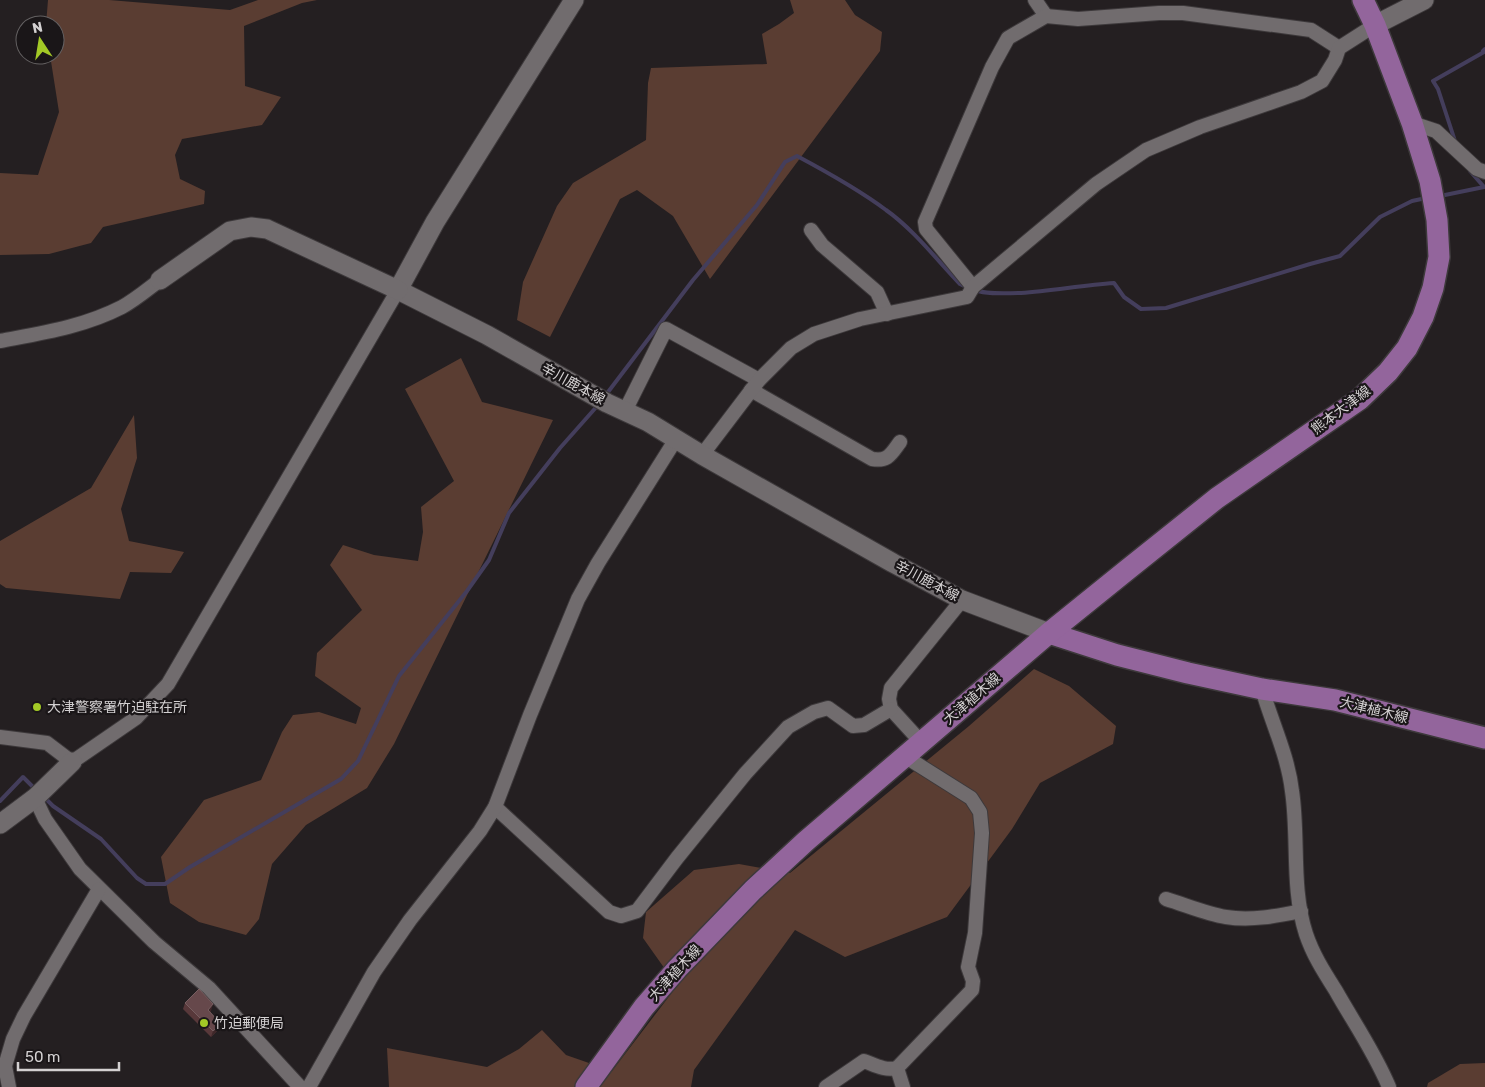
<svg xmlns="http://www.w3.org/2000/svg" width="1485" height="1087" font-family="Rubik,'Noto Sans JP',sans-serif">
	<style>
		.green { fill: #5a3d32 }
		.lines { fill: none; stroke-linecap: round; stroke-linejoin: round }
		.stream { stroke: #443e5c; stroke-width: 4 }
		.street-casing { stroke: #3d393b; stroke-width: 16 }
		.secondary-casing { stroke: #3d393b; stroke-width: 21 }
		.primary-casing { stroke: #3d393b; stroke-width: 24 }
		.street { stroke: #716c6e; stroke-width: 14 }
		.secondary { stroke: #716c6e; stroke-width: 19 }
		.primary { stroke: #93659c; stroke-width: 21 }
		.wall { fill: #58383a }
		.shaded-wall { fill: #3e2729 }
		.building { fill: #66484b; stroke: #775e60 }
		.poi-dot { fill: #a3c926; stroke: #1a1618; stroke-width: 2 }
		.labels { text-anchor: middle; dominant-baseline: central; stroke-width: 4.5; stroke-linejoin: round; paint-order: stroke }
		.street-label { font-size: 14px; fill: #d4d1d2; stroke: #1a1618 }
		.poi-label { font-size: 14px; fill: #d4d1d2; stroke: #1a1618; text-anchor: start }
	</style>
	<rect width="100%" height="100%" fill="#241f21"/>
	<!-- green -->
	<g class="green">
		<path d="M48 0H109L230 10 258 0H317L302 3 244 26 245 86 281 97 262 125 182 139 175 155 180 179 205 191 204 204 103 227 91 243 49 254 0 255V173L38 175 59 112 50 55H55V25H46Z"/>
		<path d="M790 0H845L855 15 882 32 880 51 710 279 673 216 637 190 620 199 550 337 517 320 523 282 557 206 573 183 646 140 648 83 651 68 767 64 762 34 779 24 794 13Z"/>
		<path d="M461 358 482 402 553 420 394 744 367 788 306 825 272 864 259 919 246 935 199 922 170 903 161 857 204 800 261 780 282 732 293 715 319 712 356 724 361 708 315 676 317 653 362 610 330 565 343 545 374 555 418 561 423 532 421 507 454 481 405 389Z"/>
		<path d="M134 415 137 458 121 509 129 541 184 552 171 573 130 572 120 599 6 588 0 584V541L91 488Z"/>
		<path d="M1034 669 1069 686 1116 726 1113 744 1040 783 1012 829 947 917 845 957 795 930 694 1070 691 1087H389L387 1048 487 1067 519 1049 542 1030 566 1055 612 1071 677 986 643 938 646 912 694 870 739 864 790 873 969 726Z"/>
		<path d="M1485 1063V1087H1427L1428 1083 1460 1064Z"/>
	</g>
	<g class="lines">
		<!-- stream -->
		<g class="stream">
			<path d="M1455 141 1438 89 1433 81 1484 52 1483 51 1485 49"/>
			<path d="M1470 171 1484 187"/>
			<path d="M1440 196 1484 187"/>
			<path d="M975 290C989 295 1006 293 1021 293 1052 291 1083 285 1114 283L1124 297 1141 309 1166 308 1310 264 1340 256 1380 217 1412 201 1426 198"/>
			<path d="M605 396 693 280 757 205 785 162 797 156C827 172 858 189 886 210 913 229 937 260 960 284L966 287"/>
			<path d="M44 797 53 806 101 839 137 878 146 884H165L190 867 341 779 358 761 399 676 467 591 489 560 509 513 560 448 599 404"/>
			<path d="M0 801 23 777 35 789"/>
		</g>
		<!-- street casing -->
		<g class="street-casing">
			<g id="street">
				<path d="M1035 0 1046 16"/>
				<path d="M1412 123 1436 131 1477 169 1485 172"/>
				<path d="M811 230 822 245 877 292 887 314"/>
				<path d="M973 287 926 229 925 222 992 67 1008 38 1046 16 1078 19 1159 13H1183L1311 30 1339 48"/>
				<path d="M0 341C42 333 83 327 122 307 135 300 148 289 160 280"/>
				<path d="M751 390 872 459C888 462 891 454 900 442"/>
				<path d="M625 411 666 329 759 380"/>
				<path d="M702 455 759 380 791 348 814 334 860 319 967 297 973 287 1096 184 1146 150 1200 127 1301 92 1322 81 1335 60 1339 48 1375 25"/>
				<path d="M1262 689C1272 723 1288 756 1292 791 1299 838 1291 888 1306 934 1313 955 1324 972 1336 991 1354 1023 1375 1053 1389 1087"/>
				<path d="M0 737 47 743 72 762 136 718 168 684 398 290"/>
				<path d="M922 743 891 709 889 699 891 688 962 600"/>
				<path d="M35 798 45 819 80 869 154 942 209 988 300 1087"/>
				<path d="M495 807 609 912 621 916 637 911 677 858 745 774 788 727 814 712 828 708 853 726 864 725 891 709"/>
				<path d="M1166 899C1186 905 1206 914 1226 917 1251 921 1277 916 1301 911"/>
				<path d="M9 1087 5 1066 13 1039 24 1016 99 889"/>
				<path d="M309 1087 374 972 410 920 480 831 495 807 530 715 578 599 598 563 676 439"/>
				<path d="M826 1087 864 1061C875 1065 885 1071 897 1068"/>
				<path d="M903 1087 897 1068 972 990 973 981 968 967 975 933 982 833 980 812 971 798 906 757"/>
			</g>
		</g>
		<!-- secondary casing -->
		<g class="secondary-casing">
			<g id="secondary">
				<path d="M574 0 435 222 398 290 487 335 607 403 648 422 702 455 893 563 962 600 1049 633"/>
				<path d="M1375 25 1424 0"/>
				<path d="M160 280 230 231 251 227 267 229 398 290"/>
				<path d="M0 824 35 798 72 762"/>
			</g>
		</g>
		<!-- primary casing -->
		<g class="primary-casing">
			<g id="primary">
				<path d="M1049 633 1117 655 1188 673 1262 689 1335 700 1485 738"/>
				<path d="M586 1087 644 1007 677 969 753 890 806 841 1049 633 1127 570 1217 498 1360 399 1388 372 1407 348 1423 317 1433 288 1439 257 1437 220 1430 181 1412 123 1375 25 1363 0"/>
			</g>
		</g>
		<!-- street -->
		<use href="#street" class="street"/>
		<!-- secondary -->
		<use href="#secondary" class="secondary"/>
		<!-- primary -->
		<use href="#primary" class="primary"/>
	</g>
	<!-- wall -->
	<path class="wall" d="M185 1003 211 1011 210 1012 221 1024 218 1030 211 1037 183 1009Z"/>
	<!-- shaded-wall -->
	<g class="shaded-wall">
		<path d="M213 1004 211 1011 205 1016 208 1010Z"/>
		<path d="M221 1024 218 1030 211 1037 213 1031Z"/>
	</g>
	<!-- building -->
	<path class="building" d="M199 989 213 1004 208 1010 221 1024 213 1031 185 1003Z"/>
	<!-- markers -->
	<g class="poi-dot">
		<circle cx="37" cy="707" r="5"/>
		<circle cx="204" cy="1023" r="5"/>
	</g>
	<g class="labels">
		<!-- street labels -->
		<g class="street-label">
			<text transform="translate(573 384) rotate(29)">辛川鹿本線</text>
			<text transform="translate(1341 410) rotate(-37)">熊本大津線</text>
			<text transform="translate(927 581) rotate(28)">辛川鹿本線</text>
			<text transform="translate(972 699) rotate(-41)">大津植木線</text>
			<text transform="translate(1374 710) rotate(14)">大津植木線</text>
			<text transform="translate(675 973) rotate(-48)">大津植木線</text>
		</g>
		<!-- poi labels -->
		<g class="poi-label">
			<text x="47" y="707">大津警察署竹迫駐在所</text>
			<text x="214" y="1023">竹迫郵便局</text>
		</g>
	</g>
	<!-- north arrow -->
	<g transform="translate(40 40) rotate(348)"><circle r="24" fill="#1a1618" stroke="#646162"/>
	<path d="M0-4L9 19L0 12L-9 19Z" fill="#a3c926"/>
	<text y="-8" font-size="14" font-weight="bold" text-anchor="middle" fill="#d4d1d2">N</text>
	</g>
	<!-- scale -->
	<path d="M18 1062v8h101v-8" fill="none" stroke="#d4d1d2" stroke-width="2.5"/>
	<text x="25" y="1062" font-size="15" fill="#d4d1d2" stroke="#1a1618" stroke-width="4" paint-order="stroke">50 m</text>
</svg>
